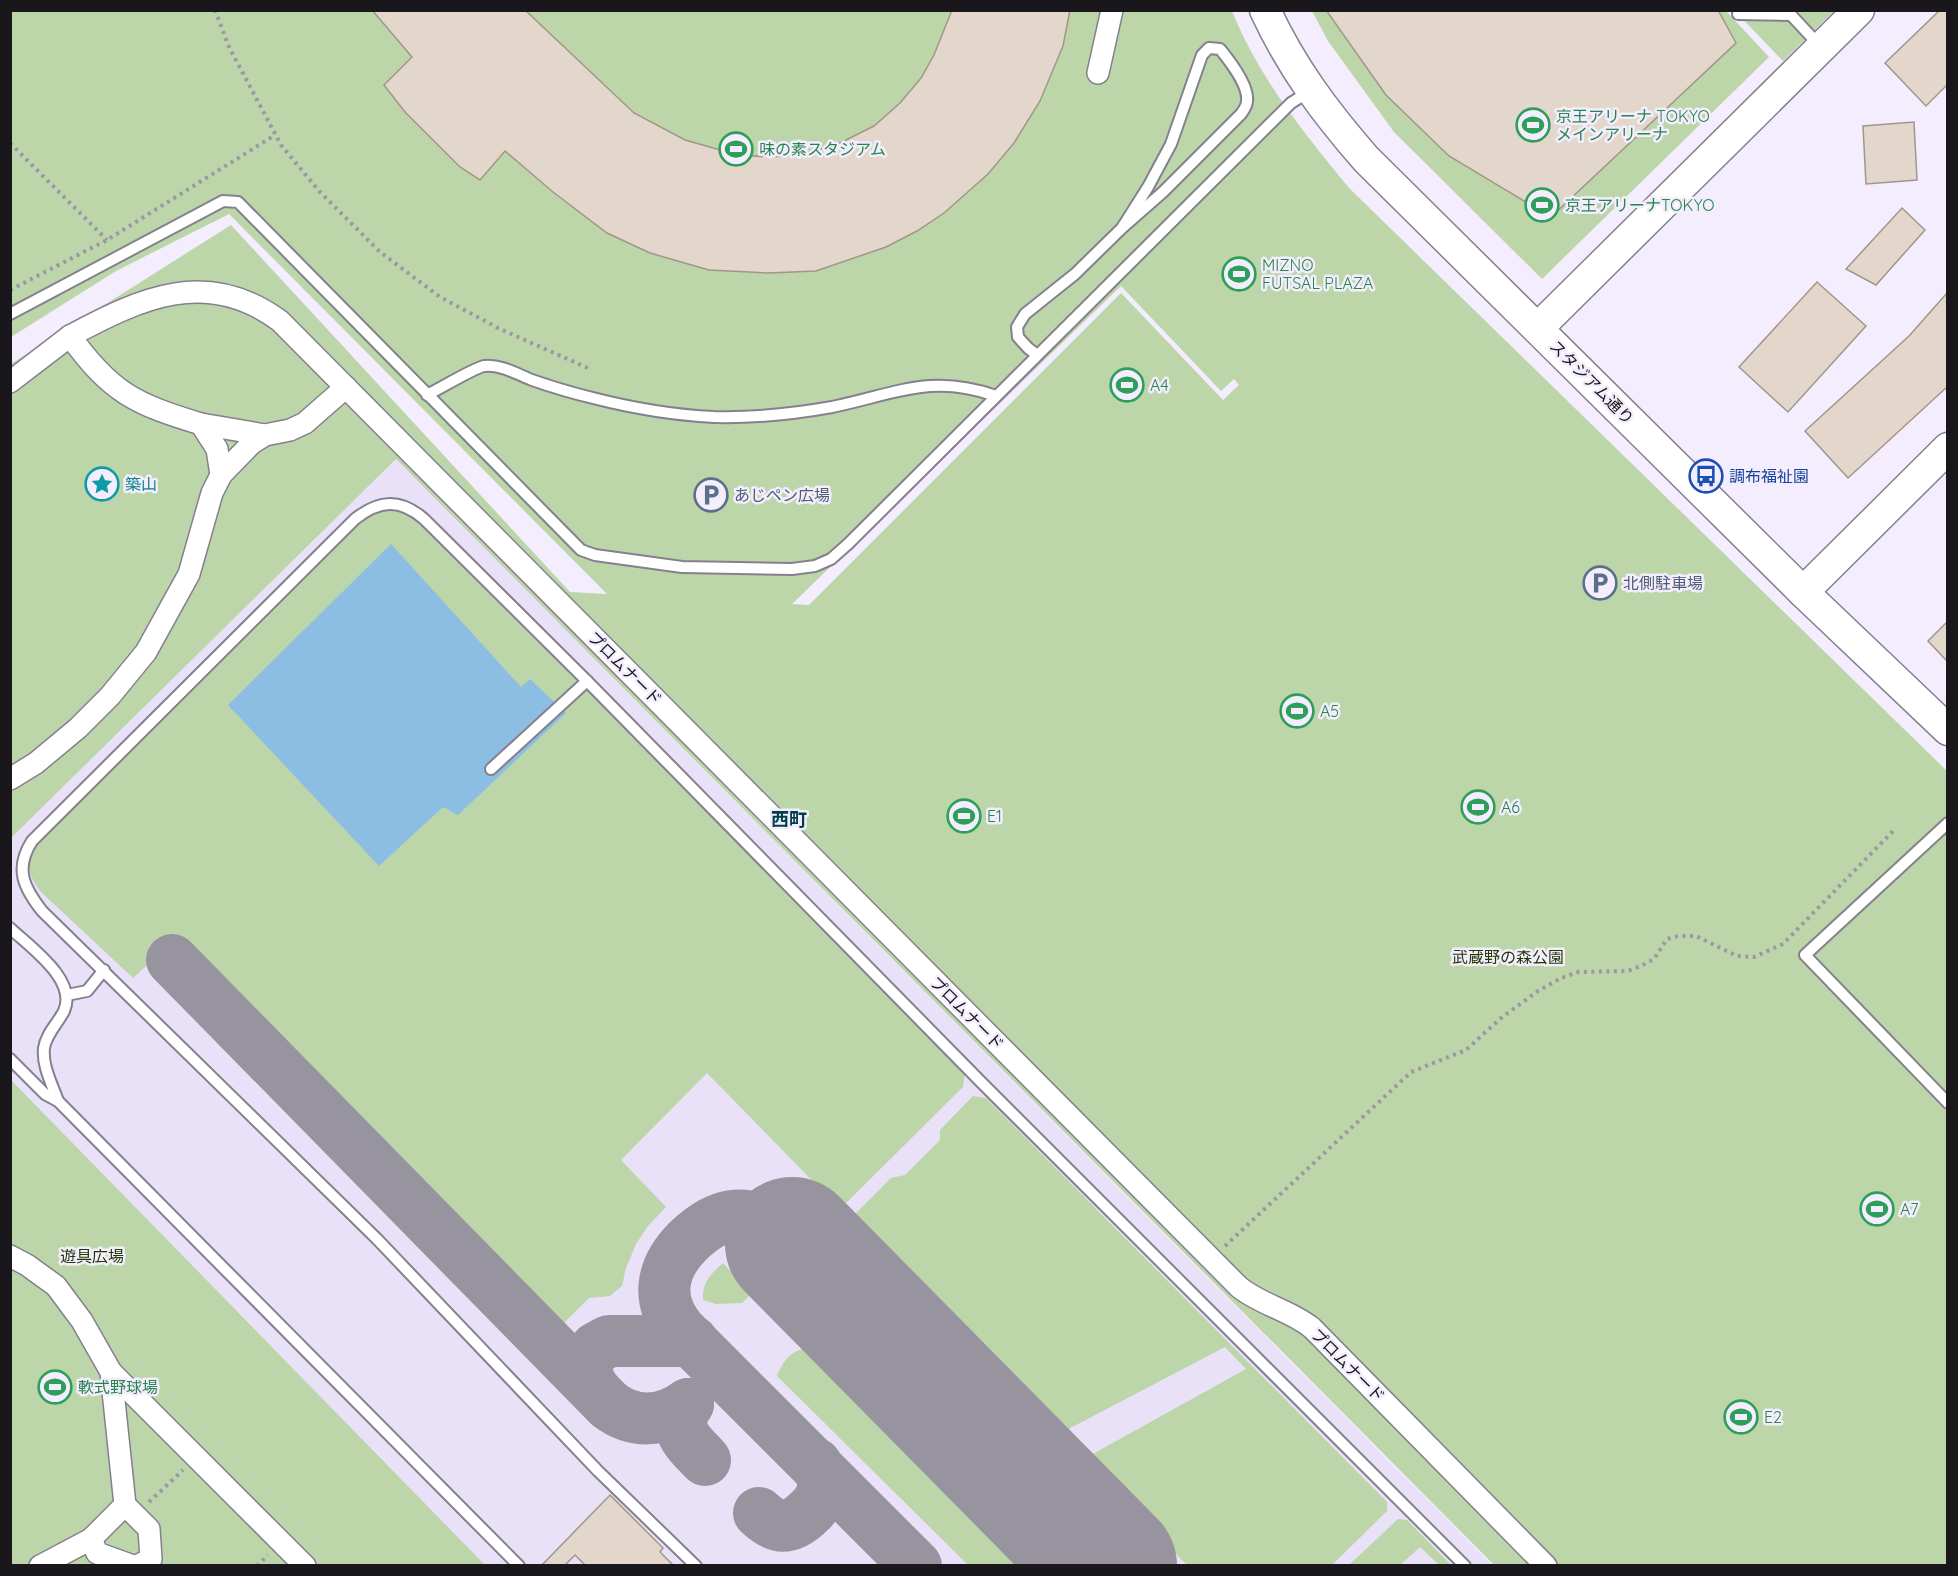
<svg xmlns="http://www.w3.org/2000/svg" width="1958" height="1576" font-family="Quicksand,'Noto Sans JP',sans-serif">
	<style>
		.built { fill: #e9e1f7 }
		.green { fill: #bcd5a9; fill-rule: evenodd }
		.water { fill: #8cbde3 }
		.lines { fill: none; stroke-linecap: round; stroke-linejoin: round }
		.taxiway { stroke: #98949f; stroke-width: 52 }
		.runway { stroke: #98949f; stroke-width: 134 }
		.building { fill: #e3d6ca; stroke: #a2968b; stroke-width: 1.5 }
		.lane-casing { stroke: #85808e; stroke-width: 14 }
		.street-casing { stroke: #85808e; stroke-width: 24 }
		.secondary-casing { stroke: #85808e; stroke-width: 33 }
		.path { stroke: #9c97a3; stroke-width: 4; stroke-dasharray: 3 4.5; stroke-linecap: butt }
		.lane { stroke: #fff; stroke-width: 10 }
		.street { stroke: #fff; stroke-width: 21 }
		.secondary { stroke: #fff; stroke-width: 30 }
		.labels { text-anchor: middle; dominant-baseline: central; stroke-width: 5; stroke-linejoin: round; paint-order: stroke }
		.leisure-label { font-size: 16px; fill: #27864d; stroke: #f3edfd; text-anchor: start }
		.street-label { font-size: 16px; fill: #19171c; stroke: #f3edfd }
		.transit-label { font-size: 16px; fill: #164399; stroke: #f3edfd; text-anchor: start }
		.culture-label { font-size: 16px; fill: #0d838f; stroke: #f3edfd; text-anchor: start }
		.service-label { font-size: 16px; fill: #4e5e75; stroke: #f3edfd; text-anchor: start }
		.park-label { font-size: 16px; fill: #213a03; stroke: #f3edfd }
		.neighbourhood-label { font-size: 18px; font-weight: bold; fill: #003f4a; stroke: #f3edfd }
	</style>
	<rect width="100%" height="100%" fill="#f3edfd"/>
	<!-- built -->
	<path class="built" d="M396 459 1492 1565H484L11 1080V838Z"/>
	<!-- green -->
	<g class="green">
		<path d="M11 11H1232C1259 78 1304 133 1349 188L1947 771V1565H1494L396 459 11 838V364L231 225 570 592 607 594 229 214 116 271 11 337ZM1121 286 1221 391 1234 379 1239 385 1223 400 1121 293 809 605 792 604Z"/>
		<path d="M1312 11H1726L1769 57 1542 279 1394 132 1328 41Z"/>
		<path d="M1735 11H1834L1783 61Z"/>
		<path d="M372 506 415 508 965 1072 963 1087 840 1209 707 1073 621 1160 666 1207 648 1226 636 1244 626 1268 622 1286 610 1296 589 1298 561 1326 176 939 133 978 40 891C26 871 27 867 35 844Z"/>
		<path d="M11 1080 485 1565H10Z"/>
		<path d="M973 1096 986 1098 1387 1502V1511L1332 1565H1187L1082 1460 1246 1369 1225 1347 1057 1435 847 1222 891 1178 905 1175 940 1140V1130Z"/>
		<path d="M723 1263 752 1293 742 1303 716 1304 703 1300C702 1282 711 1274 723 1263Z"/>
		<path d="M810 1348 1029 1565H968L777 1376C784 1359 791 1350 810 1348Z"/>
		<path d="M1398 1519 1407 1520 1451 1565H1439L1420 1547 1400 1565H1349Z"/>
	</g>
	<!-- water -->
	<path class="water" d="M391 544 521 687 530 679 566 713 458 815 443 807 379 866 228 705Z"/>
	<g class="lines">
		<!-- taxiway -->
		<g class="taxiway">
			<path d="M172 960 609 1405C634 1424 663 1422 688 1404"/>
			<path d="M778 1231C745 1205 716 1214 688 1241 661 1268 655 1300 681 1331L916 1566"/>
			<path d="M594 1389 589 1381 585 1361 596 1348 609 1341H692"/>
			<path d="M688 1404C671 1429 688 1442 705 1460"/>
			<path d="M759 1513C779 1532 792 1529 811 1510 825 1496 827 1482 816 1464"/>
		</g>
		<!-- runway -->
		<path class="runway" d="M792 1244 1110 1566"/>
	</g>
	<!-- building -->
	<g class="building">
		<path d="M372 10H525L634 113 685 140 738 155 770 157 798 155 836 145 874 126 900 103 921 78 934 55 952 10H1070L1063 46 1040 101 1014 143 988 174 944 213 917 231 886 247 816 271 768 273 709 270 650 253 607 233 553 192 505 151 480 180 460 167 405 112 384 85 412 57Z"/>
		<path d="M1326 10H1718L1736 43 1551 217 1449 156 1386 95Z"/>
		<path d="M1940 10H1947V85L1926 106 1885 63Z"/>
		<path d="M1914 122 1917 180 1866 184 1863 126Z"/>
		<path d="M1902 208 1925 230 1876 285 1846 269Z"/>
		<path d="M1817 282 1866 326 1788 412 1739 367Z"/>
		<path d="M1947 293V387L1848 478 1805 431 1909 336Z"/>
		<path d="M1947 622V661L1928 641Z"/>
		<path d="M610 1495 663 1548 660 1552 674 1566H586L575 1555 564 1566H541Z"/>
	</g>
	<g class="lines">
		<!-- lane casing -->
		<g class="lane-casing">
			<g id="lane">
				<path d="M1738 14 1791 15 1820 46"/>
				<path d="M10 314 223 201 238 202 581 550 595 555 682 567 792 569 815 566 831 559 848 544 1291 103 1310 91"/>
				<path d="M1037 355 1028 348 1018 337 1017 327 1025 314 1075 274 1122 228 1163 192 1241 114C1244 110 1247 105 1247 101 1249 86 1229 60 1220 49L1209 48 1202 55 1171 144 1148 187 1122 228"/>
				<path d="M427 395C439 389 474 368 484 366 500 364 517 374 532 380 552 387 572 393 593 398 632 408 673 415 714 417 754 418 793 414 832 407 895 394 931 373 996 396"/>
				<path d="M491 769 587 681"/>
				<path d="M1948 823 1805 955 1948 1103"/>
				<path d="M10 928C30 947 78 980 64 1011 58 1023 46 1034 44 1048 42 1066 52 1084 58 1101"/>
				<path d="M67 995 87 991 104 970"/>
				<path d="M10 1059 45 1094 58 1101 519 1566"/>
				<path d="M696 1566 598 1471 377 1239 42 911C24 888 14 869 32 841L355 519C379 500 400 498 424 519L587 681 979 1080 1465 1566"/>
			</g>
		</g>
		<!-- street casing -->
		<g class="street-casing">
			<g id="street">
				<path d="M1098 73 1112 10"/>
				<path d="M10 382 70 336"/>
				<path d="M201 424 265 435"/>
				<path d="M221 475 217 449 201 424C135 404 111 393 70 336 141 298 207 267 280 321L1239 1287C1261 1305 1290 1310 1312 1328L1546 1566"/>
				<path d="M10 779 36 763 78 728 110 696 146 652 189 574 212 493 221 475 251 444 265 435 290 430 305 423 346 387"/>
				<path d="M10 1256 27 1265 56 1286 82 1321 111 1372 125 1505 91 1539 40 1566"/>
				<path d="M111 1372 305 1566"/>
				<path d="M125 1505 149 1529 151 1559 137 1566"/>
				<path d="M91 1539 97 1553 133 1566"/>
			</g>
		</g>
		<!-- secondary casing -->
		<g class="secondary-casing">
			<g id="secondary">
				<path d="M1265 10C1292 68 1325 112 1366 159L1803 592 1948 730"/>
				<path d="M1538 328 1859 10"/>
				<path d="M1803 592 1948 448"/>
			</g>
		</g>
		<!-- path -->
		<g class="path">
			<path d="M215 10 229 47 281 145 319 191 380 252 440 297 498 328 590 369"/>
			<path d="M10 143 107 240"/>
			<path d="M10 290 107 240 275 135"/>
			<path d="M1225 1246 1411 1072 1466 1050 1501 1018 1538 991 1561 978 1578 972 1628 971 1641 966 1654 959 1667 939 1678 936H1696L1737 956 1754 957 1783 944 1896 828"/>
			<path d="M149 1502 183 1470"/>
			<path d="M257 1566 268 1555"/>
		</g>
		<!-- lane -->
		<use href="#lane" class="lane"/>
		<!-- street -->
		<use href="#street" class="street"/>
		<!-- secondary -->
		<use href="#secondary" class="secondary"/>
	</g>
	<!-- icons -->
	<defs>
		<g id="stadium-ring" transform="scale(1.725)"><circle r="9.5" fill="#f3edfd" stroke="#2e9e5b" stroke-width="1.5"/><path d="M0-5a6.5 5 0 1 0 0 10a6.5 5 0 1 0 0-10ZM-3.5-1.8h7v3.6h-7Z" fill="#2e9e5b"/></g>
		<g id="bus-ring" transform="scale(1.725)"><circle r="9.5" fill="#f3edfd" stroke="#1a4fb4" stroke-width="1.5"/><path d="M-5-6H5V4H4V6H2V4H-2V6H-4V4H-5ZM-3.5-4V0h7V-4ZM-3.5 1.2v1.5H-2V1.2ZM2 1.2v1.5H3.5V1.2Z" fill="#1a4fb4"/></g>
		<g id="sight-ring" transform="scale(1.725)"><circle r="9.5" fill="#f3edfd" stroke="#0f9aa8" stroke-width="1.5"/><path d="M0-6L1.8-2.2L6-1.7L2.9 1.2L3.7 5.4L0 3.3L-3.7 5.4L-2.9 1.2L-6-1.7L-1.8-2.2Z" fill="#0f9aa8"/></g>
		<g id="parking-ring" transform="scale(1.725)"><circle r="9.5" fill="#f3edfd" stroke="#5c6f8a" stroke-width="1.5"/><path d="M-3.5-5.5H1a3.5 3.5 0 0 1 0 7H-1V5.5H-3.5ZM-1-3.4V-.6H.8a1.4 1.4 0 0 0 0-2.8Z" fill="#5c6f8a"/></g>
	</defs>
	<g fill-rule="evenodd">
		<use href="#stadium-ring" x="1533" y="125"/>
		<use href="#stadium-ring" x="736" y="149"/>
		<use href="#stadium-ring" x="1542" y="205"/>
		<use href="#stadium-ring" x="1239" y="274"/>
		<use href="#stadium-ring" x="1127" y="385"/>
		<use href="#bus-ring" x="1706" y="476"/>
		<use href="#sight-ring" x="102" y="484"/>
		<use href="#parking-ring" x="711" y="495"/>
		<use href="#parking-ring" x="1600" y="583"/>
		<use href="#stadium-ring" x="1297" y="711"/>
		<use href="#stadium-ring" x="1478" y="807"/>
		<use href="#stadium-ring" x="964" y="816"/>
		<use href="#stadium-ring" x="1877" y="1209"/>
		<use href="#stadium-ring" x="55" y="1387"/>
		<use href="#stadium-ring" x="1741" y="1417"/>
	</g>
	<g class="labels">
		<!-- leisure labels -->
		<g class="leisure-label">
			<text x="1556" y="116">京王アリーナ TOKYO<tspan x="1556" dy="18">メインアリーナ</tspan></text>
			<text x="759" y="149">味の素スタジアム</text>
			<text x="1565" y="205">京王アリーナTOKYO</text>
			<text x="1262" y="265">MIZNO<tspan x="1262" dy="18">FUTSAL PLAZA</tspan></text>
			<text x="1150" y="385">A4</text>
			<text x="1320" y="711">A5</text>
			<text x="1501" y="807">A6</text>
			<text x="987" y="816">E1</text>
			<text x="1900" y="1209">A7</text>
			<text x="78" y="1387">軟式野球場</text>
			<text x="1764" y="1417">E2</text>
		</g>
		<!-- street labels -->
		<g class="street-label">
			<text transform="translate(1592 382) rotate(45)">スタジアム通り</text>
			<text transform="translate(625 668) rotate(45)">プロムナード</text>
			<text transform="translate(967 1013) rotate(45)">プロムナード</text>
			<text transform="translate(1348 1365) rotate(45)">プロムナード</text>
		</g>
		<!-- transit labels -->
		<g class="transit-label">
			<text x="1729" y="476">調布福祉園</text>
		</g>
		<!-- culture labels -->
		<g class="culture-label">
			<text x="125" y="484">築山</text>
		</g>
		<!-- service labels -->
		<g class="service-label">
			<text x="734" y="495">あじペン広場</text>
			<text x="1623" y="583">北側駐車場</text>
		</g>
		<!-- park labels -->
		<g class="park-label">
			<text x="1508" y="957">武蔵野の森公園</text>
			<text x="92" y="1256">遊具広場</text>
		</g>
		<!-- neighbourhood labels -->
		<g class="neighbourhood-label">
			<text x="789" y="819">西町</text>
		</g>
	</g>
	<!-- border -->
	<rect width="1958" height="1576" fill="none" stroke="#19171c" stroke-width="24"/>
</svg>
